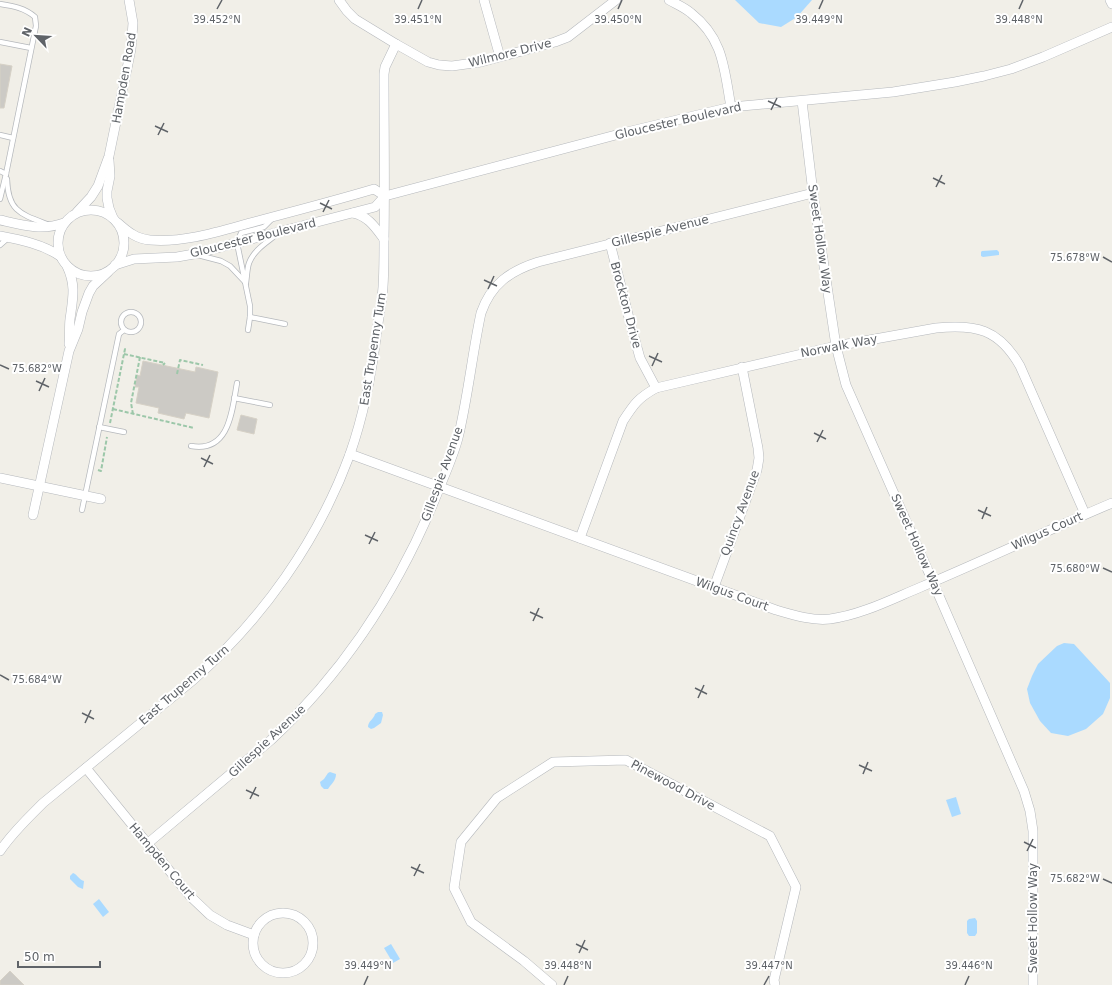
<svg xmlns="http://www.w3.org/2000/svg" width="1112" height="985" font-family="'DejaVu Sans',sans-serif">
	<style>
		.water { fill: #aadaff }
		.building { fill: #cccac5; stroke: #d6d1c6 }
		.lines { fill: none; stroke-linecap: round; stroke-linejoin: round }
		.lane-casing { stroke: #b5b8bc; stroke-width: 6 }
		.street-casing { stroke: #b5b8bc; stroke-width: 10 }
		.path { stroke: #9cc7a9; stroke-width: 2; stroke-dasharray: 4 2; stroke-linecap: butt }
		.lane { stroke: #fff; stroke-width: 4.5 }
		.street { stroke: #fff; stroke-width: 9 }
		.ticks { fill: none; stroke: #5f6368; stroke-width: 1.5 }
		.labels { text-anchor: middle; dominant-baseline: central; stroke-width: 4; stroke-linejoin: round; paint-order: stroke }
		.street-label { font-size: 12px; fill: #5f6368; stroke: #fff }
		.ticks-label { font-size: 10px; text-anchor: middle; fill: #5f6368; stroke: #fff; stroke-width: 4; stroke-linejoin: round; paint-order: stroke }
	</style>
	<rect width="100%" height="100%" fill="#f1efe8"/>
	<!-- water -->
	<g class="water">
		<path d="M735 0H812L797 17 781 27 759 23Z"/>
		<path d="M997 250 999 252V255L983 257 981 256V252L982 251Z"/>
		<path d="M1064 643 1074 644 1110 683V698L1103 714 1086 729 1068 736 1051 733 1040 721 1030 703 1027 689 1032 676 1038 664 1057 646Z"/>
		<path d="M378 712H382L383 715 381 723 374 728 371 729 368 727C368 721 374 719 375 714Z"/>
		<path d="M330 772 336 774C336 781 331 784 328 789H324L321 786 320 782 324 779 328 773Z"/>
		<path d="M956 797 961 814 952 817 946 800Z"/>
		<path d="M73 873C78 875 78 879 84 881L83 889 78 887 70 879V876Z"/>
		<path d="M99 899 109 912 103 917 93 904Z"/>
		<path d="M975 918 977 921V933L975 936H969L967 933V921L969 919Z"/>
		<path d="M391 944 400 959 393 963 384 948Z"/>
	</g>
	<!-- building -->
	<g class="building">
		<path d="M0 64 12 66 4 108H0Z"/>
		<path d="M143 361 195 372 196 367 218 372 209 418 186 413 184 419 158 413 159 408 136 403 139 387H135L137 375 140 376Z"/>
		<path d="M241 415 257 419 254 434 237 430Z"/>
		<path d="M10 971 24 985H0V981Z"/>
	</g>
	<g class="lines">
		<!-- lane casing -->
		<g class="lane-casing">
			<g id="lane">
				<path d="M0 4C13 6 25 8 35 17L36 26 6 174 0 199"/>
				<path d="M0 42 31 48"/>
				<path d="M0 135 13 138"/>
				<path d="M0 171 6 174"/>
				<path d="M7 179C8 211 20 214 47 224"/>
				<path d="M0 245 8 238"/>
				<path d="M198 255 221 261 230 266 246 283C247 276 247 269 249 263 254 250 266 243 276 235"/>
				<circle cx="131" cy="322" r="10"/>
				<path d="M250 317 285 324"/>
				<path d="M248 330 250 317V306L237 243 241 233 264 227 272 219"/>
				<path d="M234 398 270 405"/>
				<path d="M99 427 124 432"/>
				<path d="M191 446C230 453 232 410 237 383"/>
				<path d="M82 510 119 334 124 330"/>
			</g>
		</g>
		<!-- street casing -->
		<g class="street-casing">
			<g id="street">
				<path d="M339 0 347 11 355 19 396 44 428 62 439 65 452 66 481 62 555 42 568 37 616 0"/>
				<path d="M484 0 500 57"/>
				<path d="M669 0C676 4 684 7 691 13 724 39 724 69 731 107"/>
				<path d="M1110 0 1112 4"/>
				<path d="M802 101 813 193 836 346 846 385 933 582 1024 791 1030 811 1033 831V985"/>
				<path d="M109 160 110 176 107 191V198L109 208 113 218"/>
				<circle cx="91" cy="243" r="33"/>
				<path d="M77 212 91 197 98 186 109 156 131 49 133 23 129 0"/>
				<path d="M353 213C368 216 375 227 384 239"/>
				<path d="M0 220C22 225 42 231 64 223"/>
				<path d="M118 223C128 232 137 239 150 240 188 243 226 229 261 220 299 210 337 200 374 189L385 196"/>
				<path d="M0 236C21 240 42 244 60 256"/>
				<path d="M610 243 630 322 640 358 656 388"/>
				<path d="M115 265 134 259 177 257 194 254 375 207 385 196 627 132 731 107 893 92 955 82 984 76 1011 69 1043 57 1112 27"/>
				<path d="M67 266C76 285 73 298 70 319 69 327 70 336 69 344"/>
				<path d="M350 454 776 610C793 615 812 621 830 619 861 615 892 599 921 587 985 560 1048 530 1112 503"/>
				<path d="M0 478 101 499"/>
				<path d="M33 515 69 351 78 329 82 312 89 293 93 286 108 272"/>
				<path d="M580 538 623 421C634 404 638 398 656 388L836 346 936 328C976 324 999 329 1020 366L1085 514"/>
				<path d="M714 587 757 470 759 458 758 448 742 367"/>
				<path d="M86 768 190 896 210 915 227 925 254 935"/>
				<path d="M147 844 271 740C345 671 399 588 437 494 444 476 453 457 458 438 468 397 472 355 481 313 491 284 510 271 538 262L813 193"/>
				<path d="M0 851C12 833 27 819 43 803L192 681C262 620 318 541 350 454 364 414 372 372 377 330 379 316 382 302 383 287 384 272 384 256 384 241 385 185 384 130 384 74L385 67 396 44"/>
				<circle cx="283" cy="943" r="30"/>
				<path d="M552 985 524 961 471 922 454 888 461 842 497 798 553 762 626 760 770 836 796 887 774 980 775 985"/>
			</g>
		</g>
		<!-- path -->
		<g class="path">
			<path d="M124 354 165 363 163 365"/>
			<path d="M177 374 180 360 203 365"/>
			<path d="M113 409 194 428"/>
			<path d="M133 414 131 403 140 357"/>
			<path d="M110 423 125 349H123"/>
			<path d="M98 470 101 471 107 437"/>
		</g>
		<!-- lane -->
		<use href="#lane" class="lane"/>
		<!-- street -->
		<use href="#street" class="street"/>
	</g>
	<!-- ticks -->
	<path class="ticks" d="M217 9 222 0M418 9 422 0M618 9 622 0M819 9 823 0M1019 9 1023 0M768 101 781 107M771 110 777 98M155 126 168 132M158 135 164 123M933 178 945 184M936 187 942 175M320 203 332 209M323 212 329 200M1103 257 1112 262M484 280 497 286M488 289 494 276M649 356 662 362M0 365 9 369M652 366 658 353M36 381 49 387M39 391 45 378M814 433 826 439M817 442 823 430M201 458 213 464M204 467 210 455M978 510 991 516M982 519 987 507M365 535 378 541M369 544 375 532M1103 568 1112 572M530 612 543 618M533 621 539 608M0 675 9 680M695 688 707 694M698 698 704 685M82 713 94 719M85 723 91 710M859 765 872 771M863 774 868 762M246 790 259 796M250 799 256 787M1024 842 1036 848M1027 851 1033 839M411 867 424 873M414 876 420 864M1103 879 1112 883M576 944 588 950M579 953 585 940M364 985 368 976M564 985 568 976M764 985 769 976M965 985 969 976"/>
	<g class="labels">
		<!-- street labels -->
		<g class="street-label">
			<text transform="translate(510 53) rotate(-14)">Wilmore Drive</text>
			<text transform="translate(124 78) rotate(-80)">Hampden Road</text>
			<text transform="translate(678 121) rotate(-13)">Gloucester Boulevard</text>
			<text transform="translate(660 231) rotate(-14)">Gillespie Avenue</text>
			<text transform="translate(253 238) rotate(-14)">Gloucester Boulevard</text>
			<text transform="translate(820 239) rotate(82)">Sweet Hollow Way</text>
			<text transform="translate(626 305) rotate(75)">Brockton Drive</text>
			<text transform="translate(839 346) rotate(-11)">Norwalk Way</text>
			<text transform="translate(373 349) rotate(-81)">East Trupenny Turn</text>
			<text transform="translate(442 474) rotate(-70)">Gillespie Avenue</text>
			<text transform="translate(740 513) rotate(-70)">Quincy Avenue</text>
			<text transform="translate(1047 531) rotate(-24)">Wilgus Court</text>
			<text transform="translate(917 545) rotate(66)">Sweet Hollow Way</text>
			<text transform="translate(732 594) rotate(20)">Wilgus Court</text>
			<text transform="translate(184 685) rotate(-41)">East Trupenny Turn</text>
			<text transform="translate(267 741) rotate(-43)">Gillespie Avenue</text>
			<text transform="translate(673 785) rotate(28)">Pinewood Drive</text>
			<text transform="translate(162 861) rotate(50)">Hampden Court</text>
			<text transform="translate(1033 918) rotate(-90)">Sweet Hollow Way</text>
		</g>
	</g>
	<g class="ticks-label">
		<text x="217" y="23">39.452°N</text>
		<text x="418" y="23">39.451°N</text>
		<text x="618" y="23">39.450°N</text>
		<text x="819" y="23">39.449°N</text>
		<text x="1019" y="23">39.448°N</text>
		<text x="1075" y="261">75.678°W</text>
		<text x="37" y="372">75.682°W</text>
		<text x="1075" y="572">75.680°W</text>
		<text x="37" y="683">75.684°W</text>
		<text x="1075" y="882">75.682°W</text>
		<text x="368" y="969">39.449°N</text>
		<text x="568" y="969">39.448°N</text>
		<text x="769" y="969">39.447°N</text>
		<text x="969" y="969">39.446°N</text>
	</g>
	<!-- north arrow -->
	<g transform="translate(36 36) rotate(295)" stroke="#ffffff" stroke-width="3" paint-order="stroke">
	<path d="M0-3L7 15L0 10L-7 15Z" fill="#5f6368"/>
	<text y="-6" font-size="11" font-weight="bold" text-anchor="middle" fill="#5f6368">N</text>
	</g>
	<!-- scale -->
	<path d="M18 961v6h82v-6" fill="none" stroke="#5f6368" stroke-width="2"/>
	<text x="24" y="961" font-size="12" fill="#5f6368" stroke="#ffffff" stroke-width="3" paint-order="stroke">50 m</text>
</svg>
